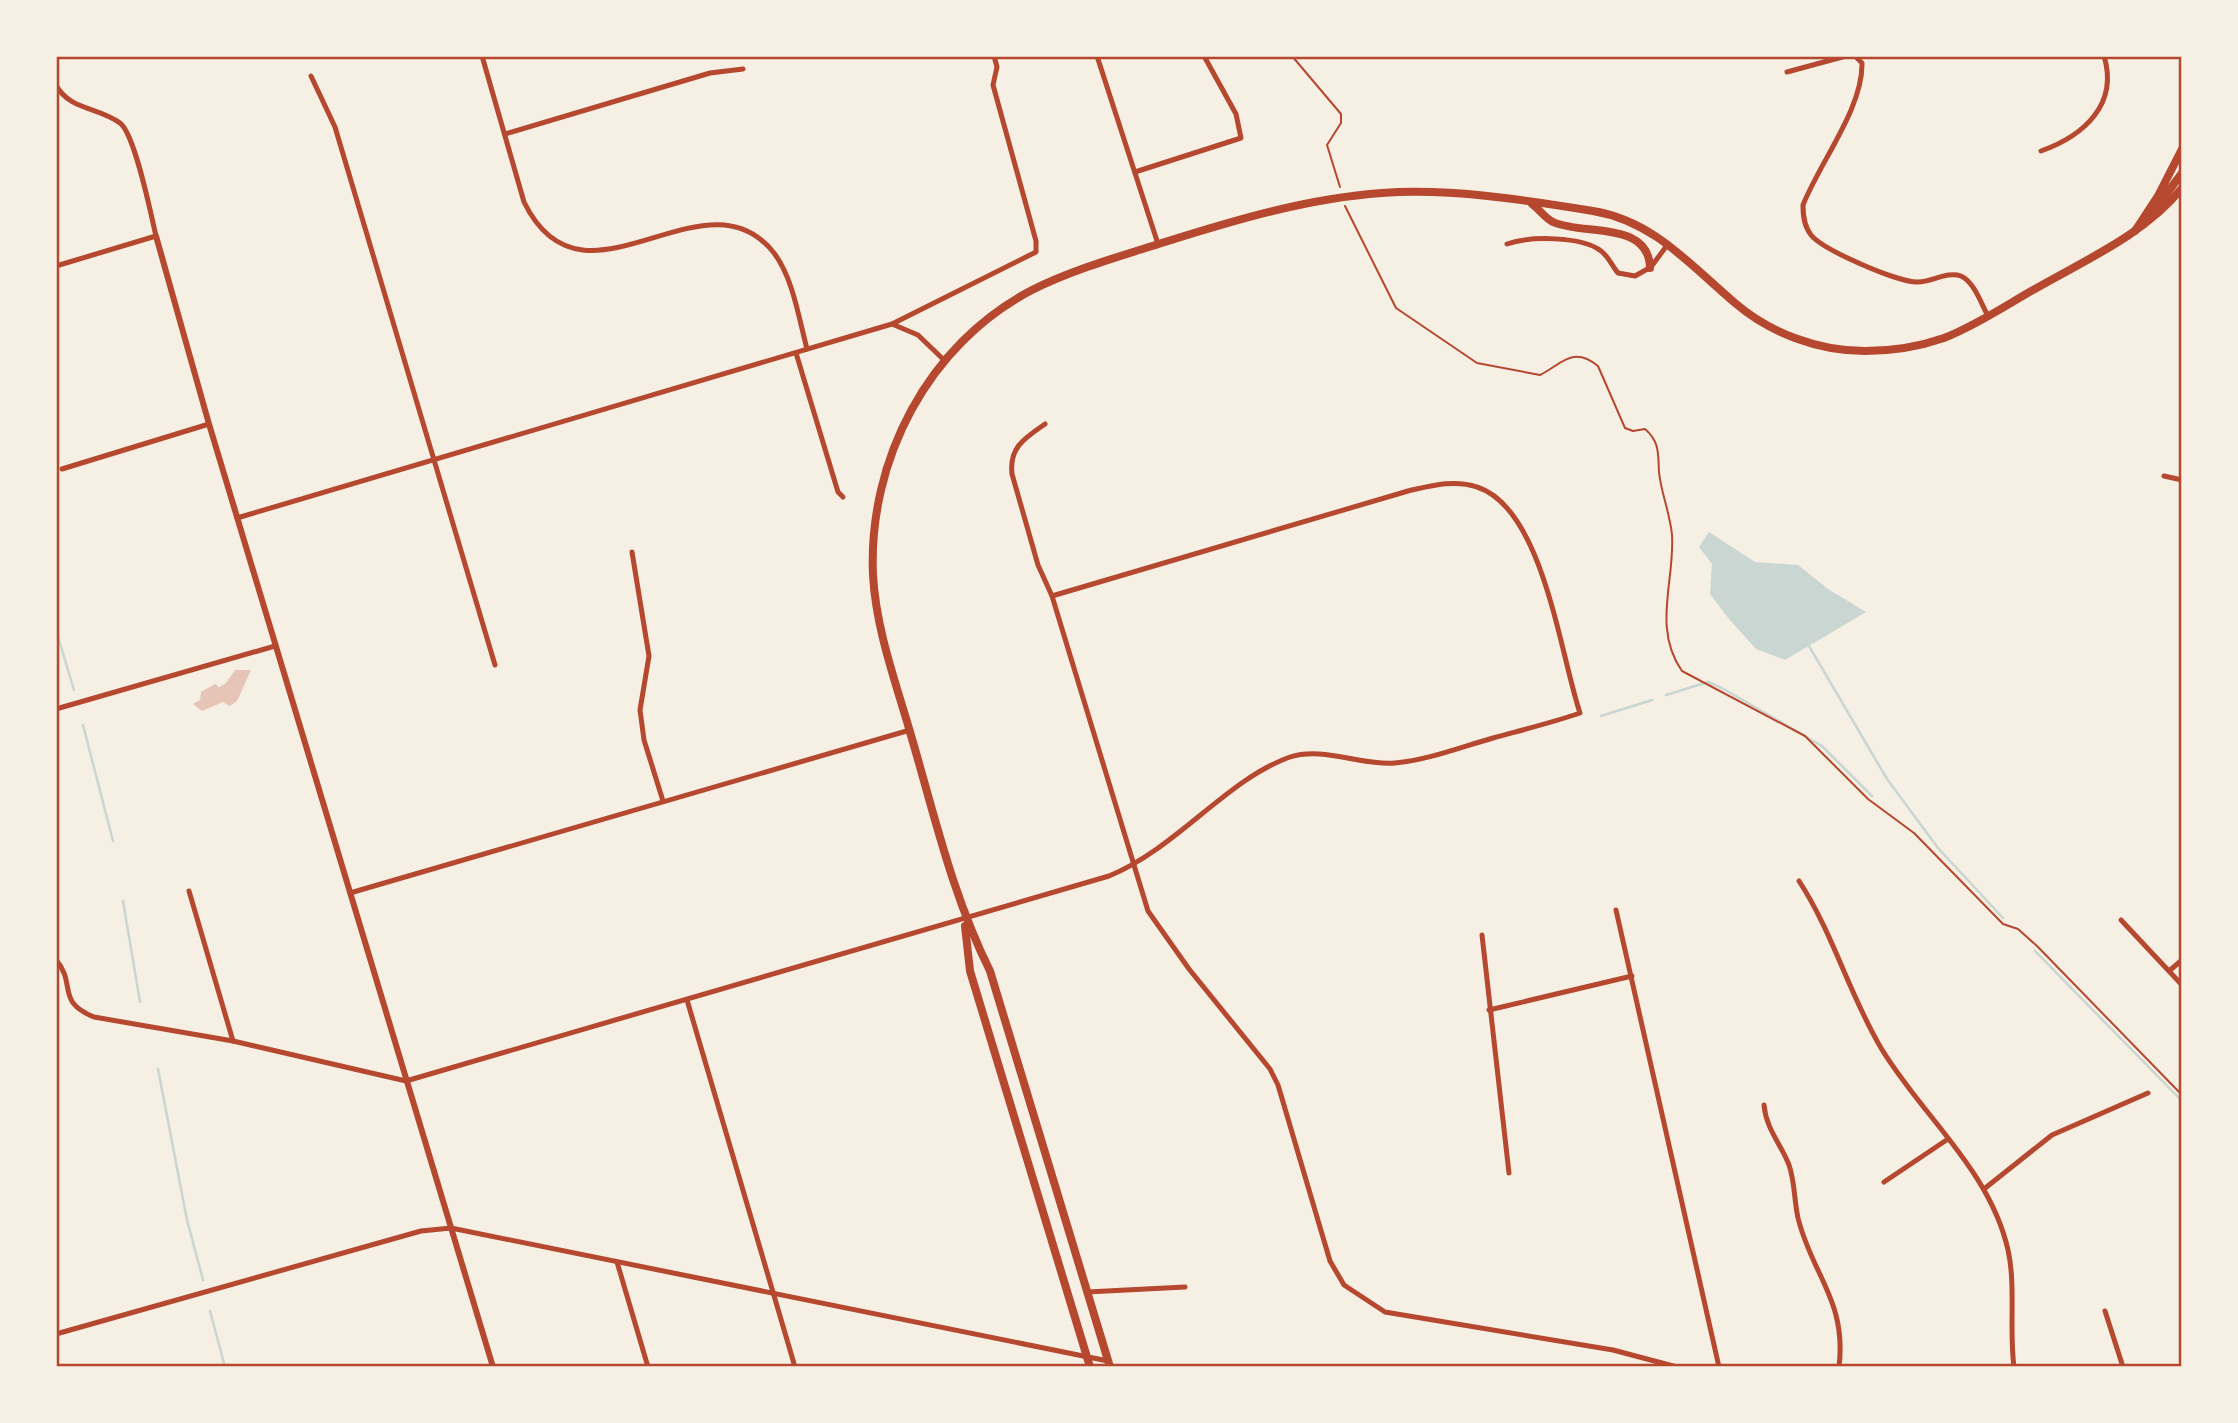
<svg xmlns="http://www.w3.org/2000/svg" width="2238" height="1423" font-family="Jost,sans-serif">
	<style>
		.water { fill: #c9d6d2 }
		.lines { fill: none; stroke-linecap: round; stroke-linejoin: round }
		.stream { stroke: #c9d6d2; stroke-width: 2.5 }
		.building { fill: #e6c5b7 }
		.path { stroke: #b5482f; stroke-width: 2 }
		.minor { stroke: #b5482f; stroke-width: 5 }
		.tertiary { stroke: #b5482f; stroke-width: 6 }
		.primary { stroke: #b5482f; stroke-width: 8 }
		.neatline { fill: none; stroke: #b5482f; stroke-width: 2.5 }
	</style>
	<rect width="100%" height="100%" fill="#f6efe4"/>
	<!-- water -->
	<path class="water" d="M1709 532 1755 562 1798 565 1828 589 1866 612 1785 660 1756 649 1729 619 1710 594 1712 564 1699 547Z"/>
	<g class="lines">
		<!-- stream -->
		<g class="stream">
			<path d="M56 630 74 690"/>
			<path d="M1809 646 1887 779 1938 848 2003 918"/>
			<path d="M1666 695 1708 682 1722 688 1822 746 1872 796"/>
			<path d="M1601 716 1652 700"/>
			<path d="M83 725 113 841"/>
			<path d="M123 901 140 1002"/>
			<path d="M2035 951 2182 1101"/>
			<path d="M158 1069 187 1220 203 1280"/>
			<path d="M210 1311 225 1367"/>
		</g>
	</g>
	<!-- building -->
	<path class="building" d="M235 670H251L237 701 230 706 223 702 202 711 193 704 200 700 201 692 215 684 219 687 226 683Z"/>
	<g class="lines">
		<!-- path -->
		<g class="path">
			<path d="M1292 56 1341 114V123L1327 145 1340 187"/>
			<path d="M1345 206 1396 308 1477 363 1540 375C1561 365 1572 345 1598 366L1625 428 1633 431 1645 429C1660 442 1658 454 1659 472 1661 493 1670 513 1672 535 1675 581 1652 628 1682 671L1805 736 1868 799 1914 833 2003 924 2018 929 2037 946 2182 1095"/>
		</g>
		<!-- minor -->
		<g class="minor">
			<path d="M482 56 524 202C584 325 704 164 774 253 793 278 799 319 807 349"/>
			<path d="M1097 56 1158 244"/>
			<path d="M1855 56 1862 63C1863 108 1820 162 1803 205 1803 216 1804 226 1811 235 1823 250 1899 283 1918 282 1932 282 1947 271 1961 276 1974 282 1981 303 1988 316"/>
			<path d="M1787 72 1846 56"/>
			<path d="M311 76 335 127 495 665"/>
			<path d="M56 85C69 110 99 107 120 123 135 134 151 215 156 236L56 266"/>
			<path d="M505 134 710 73 743 69"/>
			<path d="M2041 151C2083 136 2119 105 2104 56"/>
			<path d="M1135 172 1241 138 1236 114 1204 56"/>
			<path d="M1507 244C1529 236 1582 236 1601 251 1609 257 1612 266 1618 273L1635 276 1651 267 1668 244"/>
			<path d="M892 324 918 335 945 361"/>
			<path d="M796 353 838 492 843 497"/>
			<path d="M1045 424C1025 438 1009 447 1012 474L1038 565 1052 596 1148 911 1189 969 1270 1069 1278 1085 1330 1261 1344 1285 1385 1312 1613 1350 1677 1367"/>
			<path d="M62 469 209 424"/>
			<path d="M2164 476 2182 480"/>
			<path d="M237 518 892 324 1036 252V241L993 85 997 67 994 56"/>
			<path d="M632 552 649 656 640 710 644 740 663 801"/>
			<path d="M56 709 275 646"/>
			<path d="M1799 881C1833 933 1849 994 1881 1048 1922 1116 1990 1170 2008 1250 2016 1285 2009 1330 2014 1367"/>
			<path d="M189 891 233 1041"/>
			<path d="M350 893 910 730"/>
			<path d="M1616 910 1719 1367"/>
			<path d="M2121 920 2182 985"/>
			<path d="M1482 935 1509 1173"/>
			<path d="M56 960C77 984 55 1001 94 1017L233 1041 406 1081 1109 876C1177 848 1227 779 1290 757 1323 746 1361 766 1395 763 1428 760 1461 747 1493 738 1522 730 1551 723 1580 713 1560 654 1543 508 1477 487 1454 479 1430 486 1408 491L1052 596"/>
			<path d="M2169 971 2182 960"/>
			<path d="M687 1000 795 1367"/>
			<path d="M1489 1010 1632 976"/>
			<path d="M1764 1105C1766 1129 1781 1144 1789 1165 1795 1182 1794 1200 1798 1218 1812 1275 1847 1301 1839 1367"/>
			<path d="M1884 1182 1948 1139"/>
			<path d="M1984 1189 2052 1135 2148 1093"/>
			<path d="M617 1262 648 1367"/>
			<path d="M1087 1292 1185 1287"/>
			<path d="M2105 1311 2123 1367"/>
			<path d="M56 1334 421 1231 451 1228 1108 1361"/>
		</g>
		<!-- tertiary -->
		<path class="tertiary" d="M156 236 209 424 493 1367"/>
		<!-- primary -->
		<g class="primary">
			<path d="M1532 204C1539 209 1546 219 1553 222 1583 236 1649 220 1650 268"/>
			<path d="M2147 220 2182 173"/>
			<path d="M2135 231 2158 196 2182 149"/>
			<path d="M965 926 970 971 1090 1367"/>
			<path d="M1110 1367 990 971C952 895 934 813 910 732 895 680 876 629 873 575 868 460 928 344 1032 290 1074 269 1121 256 1165 242 1235 220 1309 198 1382 193 1450 188 1525 200 1593 211 1654 221 1690 265 1735 303 1770 333 1818 351 1865 351 1892 351 1918 347 1944 338 1975 326 2005 306 2033 290 2085 260 2144 235 2182 188"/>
		</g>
	</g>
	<!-- border -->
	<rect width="2238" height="1423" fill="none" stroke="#f6efe4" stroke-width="116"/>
	<rect x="58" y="58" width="2122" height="1307" class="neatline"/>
</svg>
